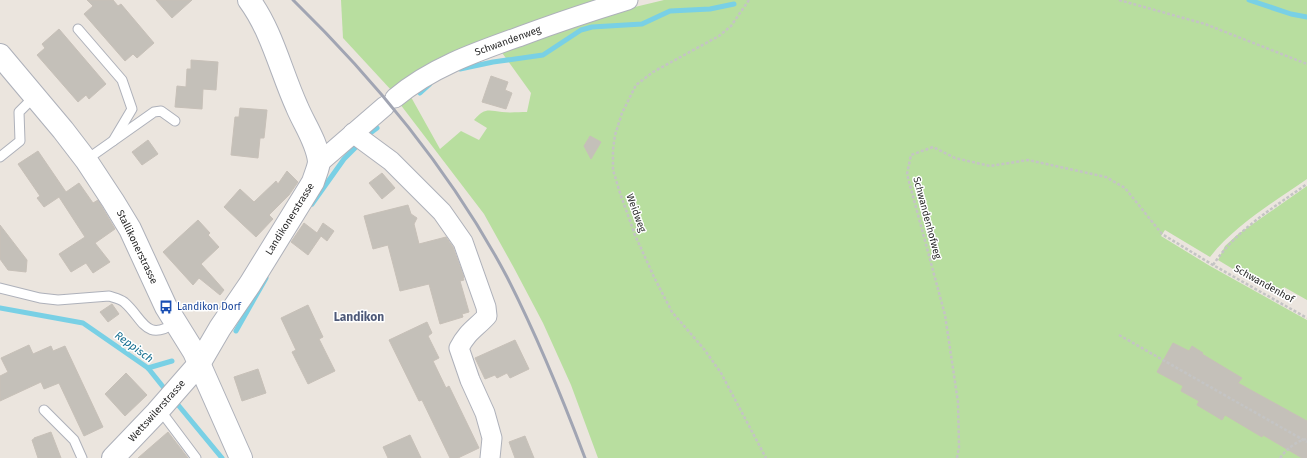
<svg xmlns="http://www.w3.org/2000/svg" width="1307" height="458" font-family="'Fira Sans',sans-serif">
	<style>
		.green { fill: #b8de9f }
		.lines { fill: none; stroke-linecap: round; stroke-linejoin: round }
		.stream { stroke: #79d0e5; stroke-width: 5 }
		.building { fill: #c4c0b9; stroke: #c7c0b8 }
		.service-casing { stroke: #aeb1ba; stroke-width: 11 }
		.minor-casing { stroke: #aeb1ba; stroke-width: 21 }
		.tertiary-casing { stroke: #aeb1ba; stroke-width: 24 }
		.path { stroke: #c4c4c4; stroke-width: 2.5; stroke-dasharray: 3 2; stroke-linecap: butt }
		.service { stroke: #fff; stroke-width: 9 }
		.minor { stroke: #fff; stroke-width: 19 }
		.tertiary { stroke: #fff; stroke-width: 22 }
		.rail { stroke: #a1a5b3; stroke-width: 3 }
		.labels { text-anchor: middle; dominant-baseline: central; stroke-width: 3; stroke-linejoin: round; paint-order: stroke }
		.street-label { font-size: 10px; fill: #2b2b2b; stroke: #fff }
		.transit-label { font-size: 10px; fill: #164399; stroke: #fff; text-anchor: start }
		.water-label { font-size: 11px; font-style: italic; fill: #187091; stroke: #fff }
		.quarter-label { font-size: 12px; font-weight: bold; fill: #4e5978; stroke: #fff }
	</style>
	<rect width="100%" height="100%" fill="#ebe5de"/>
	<!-- green -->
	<g class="green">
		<path d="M341 0H611L392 91 343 38Z"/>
		<path d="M664 0H1307V179C1274 202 1235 225 1210 257L1165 230 1161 236 1210 266 1307 320V458H598L571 385 543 323 514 268 484 214 400 104 411 97 440 149 461 131 479 140 487 128 474 120C484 108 488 110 502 112 510 113 519 112 527 112L531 93 500 50 610 13Z"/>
		<path d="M1307 186V300L1284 287 1281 298 1218 260 1225 246 1237 235Z"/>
	</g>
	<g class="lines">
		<!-- stream -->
		<g class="stream">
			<path d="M1249 0 1291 14 1307 17"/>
			<path d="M460 69 493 62 543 55 581 30 592 27 642 24 670 11 710 9 734 4"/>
			<path d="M420 93 430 84"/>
			<path d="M369 134 377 128"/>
			<path d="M312 204 344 159 357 146"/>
			<path d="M0 308 83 323 148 368 168 393"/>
			<path d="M236 331 266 278"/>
			<path d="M148 368 172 361"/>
			<path d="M174 400 222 458"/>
		</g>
	</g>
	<!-- building -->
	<g class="building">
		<path d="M87 0H113L118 6 121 4 154 43 137 58 133 54 125 61 84 14 93 6Z"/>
		<path d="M156 0H192L172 18Z"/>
		<path d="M59 29 106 84 89 99 86 95 78 102 37 55 45 48 42 44Z"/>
		<path d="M191 60 218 62 216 90 203 89 202 109 175 107 177 86 186 87 187 69H191Z"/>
		<path d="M491 76 508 82 505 90 512 93 506 109 482 102Z"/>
		<path d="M240 108 267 110 264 138H260L258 158 231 155 235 117H239Z"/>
		<path d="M590 136 601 142 591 159 584 146Z"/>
		<path d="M148 140 158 154 142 165 132 152Z"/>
		<path d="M38 151 66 192 79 183 93 203 98 200 115 229 95 243 110 262 93 273 86 263 71 272 59 254 85 237 59 197 44 207 37 198 40 196 18 164Z"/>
		<path d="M287 171 298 182 289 195 269 215 273 219 256 237 224 207 240 189 254 202 276 181 278 184Z"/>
		<path d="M382 173 395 188 382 199 369 183Z"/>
		<path d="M408 205 411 214 417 218 414 224 419 244 446 237 453 247 464 277 463 278 464 280 460 281 469 312 462 314 463 317 440 324 429 284 400 291 388 245 373 249 364 216Z"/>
		<path d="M198 220 210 233 208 235 219 247 201 264 224 290 220 295 199 278 193 285 163 252Z"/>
		<path d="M304 223 317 233 323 223 334 231 327 241 321 236 308 255 291 242Z"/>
		<path d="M0 225 27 260 26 272 8 270 0 259Z"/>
		<path d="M112 304 119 314 108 322 100 312Z"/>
		<path d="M308 305 323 337 319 339 335 371 308 384 292 352 296 350 281 318Z"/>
		<path d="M427 322 432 333 428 336 439 358 433 361 446 388 449 386 479 448 458 458H450L422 400 419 401 389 340Z"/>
		<path d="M515 340 529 369 510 378 507 373 497 378 495 375 485 379 475 358Z"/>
		<path d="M1173 343 1189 351 1192 346 1203 353 1202 354 1242 378 1238 383 1307 421V458H1302L1263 435 1262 437 1225 415 1222 420 1197 405 1199 401 1181 391 1183 386 1157 372Z"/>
		<path d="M29 345 33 354 51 346 53 351 65 346 103 427 84 436 59 383 44 389 41 382 0 401V376L8 372 1 358Z"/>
		<path d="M258 369 266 393 242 401 234 377Z"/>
		<path d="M126 373 147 395 125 416 105 394Z"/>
		<path d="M51 432 61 458H38L32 440 34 439V438Z"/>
		<path d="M168 432 188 458H138Z"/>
		<path d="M410 435 421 458H388L383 447Z"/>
		<path d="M525 436 534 458H515L509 442Z"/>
	</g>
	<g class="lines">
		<!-- service casing -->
		<g class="service-casing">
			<g id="service">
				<path d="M78 29 122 80 132 109 113 141"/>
				<path d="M0 157 20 141 19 112 35 96"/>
				<path d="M86 160 154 112 161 111 175 121"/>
				<path d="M0 288 40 298 58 300 109 296C115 298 120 299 124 302 143 318 145 343 175 323"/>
				<path d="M44 410 74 440 82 458"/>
				<path d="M160 410 196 458"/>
			</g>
		</g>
		<!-- minor casing -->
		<g class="minor-casing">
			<g id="minor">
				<path d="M395 98C432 67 476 52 521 36 556 23 592 11 628 0"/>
				<path d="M353 133 391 161 442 212 463 242 486 307 487 316C476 328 467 332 459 348L470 380 485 413 492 438 490 458"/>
				<path d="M319 163 385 106"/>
			</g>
		</g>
		<!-- tertiary casing -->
		<g class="tertiary-casing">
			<g id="tertiary">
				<path d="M0 55 63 130 86 160 113 201 130 229 166 307 194 352 241 458"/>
				<path d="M113 458 157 412 199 364 220 328 250 284 313 182C315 175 319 167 319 161 317 142 304 124 297 107 281 72 272 31 249 0"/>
			</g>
		</g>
		<!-- path -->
		<g class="path">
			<path d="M749 0 731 26 719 36 653 72 636 85 622 113 615 135 613 150V170L620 193 635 235 654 277 672 312 704 349 721 373 766 458"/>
			<path d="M1119 0 1205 24 1307 64"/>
			<path d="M1213 265C1236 230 1273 208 1307 184"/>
			<path d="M1119 335 1307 442"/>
			<path d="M957 458 959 447 958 402 945 315 907 174 911 155 933 147 955 158 990 166 1028 160 1106 177 1125 188 1162 234 1213 265 1307 318"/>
			<path d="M1280 458C1287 449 1296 441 1307 439"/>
		</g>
		<!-- service -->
		<use href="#service" class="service"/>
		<!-- minor -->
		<use href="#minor" class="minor"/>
		<!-- tertiary -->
		<use href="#tertiary" class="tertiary"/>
		<!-- rail -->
		<path class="rail" d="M293 0C377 82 452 173 507 277 537 336 562 397 585 458"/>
	</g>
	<!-- icons -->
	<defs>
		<g id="bus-bare" transform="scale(1.08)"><path d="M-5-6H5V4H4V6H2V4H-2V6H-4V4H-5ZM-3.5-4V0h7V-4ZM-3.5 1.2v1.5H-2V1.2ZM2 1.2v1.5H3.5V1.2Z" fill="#1a4fb4" stroke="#fff" stroke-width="2.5" paint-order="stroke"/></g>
	</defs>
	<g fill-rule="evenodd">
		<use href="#bus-bare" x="166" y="307"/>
	</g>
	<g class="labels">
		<!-- street labels -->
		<g class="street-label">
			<text transform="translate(508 41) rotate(-20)">Schwandenweg</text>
			<text transform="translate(636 213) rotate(70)">Weidweg</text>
			<text transform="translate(927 218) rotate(75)">Schwandenhofweg</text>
			<text transform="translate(290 219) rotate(-58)">Landikonerstrasse</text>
			<text transform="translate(137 247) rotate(64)">Stallikonerstrasse</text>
			<text transform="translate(1264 284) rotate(29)">Schwandenhof</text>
			<text transform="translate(157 411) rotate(-48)">Wettswilerstrasse</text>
		</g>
		<!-- transit labels -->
		<g class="transit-label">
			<text x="177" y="307">Landikon Dorf</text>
		</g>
		<!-- water labels -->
		<g class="water-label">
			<text transform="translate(134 347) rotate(36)">Reppisch</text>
		</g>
		<!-- quarter labels -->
		<g class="quarter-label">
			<text x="359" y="317">Landikon</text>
		</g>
	</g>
</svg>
